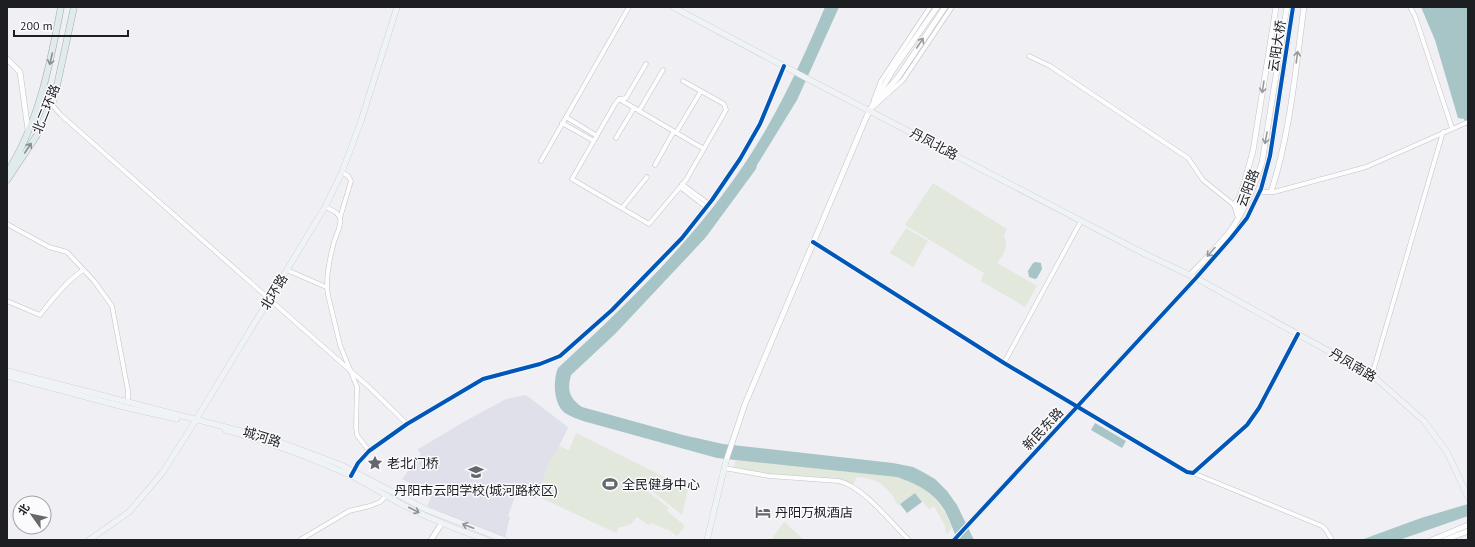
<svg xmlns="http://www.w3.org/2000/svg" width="1475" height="547" font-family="'PT Sans','Noto Sans SC',sans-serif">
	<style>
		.built { fill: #e0e0eb }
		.green { fill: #e3e8dc }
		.water { fill: #a7c4c7 }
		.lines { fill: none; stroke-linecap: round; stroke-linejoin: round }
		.minor-casing { stroke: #c3c3c7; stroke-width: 5 }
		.tertiary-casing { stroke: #c3c3c7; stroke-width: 6 }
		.secondary-casing { stroke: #c3c3c7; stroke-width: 6 }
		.primary-casing { stroke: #9cacb2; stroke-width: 7 }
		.minor { stroke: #fdfdfd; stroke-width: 4 }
		.tertiary { stroke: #fdfdfd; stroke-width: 5 }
		.secondary { stroke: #eff3f5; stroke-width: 5.5 }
		.primary { stroke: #e1ebec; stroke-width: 6 }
		.cycleway-casing { stroke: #fbfbfe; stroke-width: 6 }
		.cycleway { stroke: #0057b8; stroke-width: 4 }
		.oneway { stroke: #98999a }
		.oneway2 { stroke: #898f91 }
		.oneway3 { stroke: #909396 }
		.labels { text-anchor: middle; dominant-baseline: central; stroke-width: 3; stroke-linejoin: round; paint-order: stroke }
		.street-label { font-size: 13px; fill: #1d1e21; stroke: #fbfbfe }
		.poi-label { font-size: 13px; fill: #1d1e21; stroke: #fbfbfe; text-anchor: start }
	</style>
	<rect width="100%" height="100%" fill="#efeff4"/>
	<!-- built -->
	<path class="built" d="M526 395 564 424 568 428 556 452 547 466 542 485 535 499 519 490 517 491 508 516 510 517 505 538 427 506 432 495 402 479 421 454 417 449 420 448 467 420 506 399Z"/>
	<!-- green -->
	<g class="green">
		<path d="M933 183 1007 229 1004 235C1009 246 1004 255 997 263L1037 286 1025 307 981 281 984 273 905 225Z"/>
		<path d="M906 228 928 241 913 267 890 253Z"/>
		<path d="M576 433 688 489 682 515 652 491 648 489 647 491 669 508 666 510 685 526 677 536 668 529 667 530 651 523 649 525 637 517 631 524 618 528 616 533 537 496 542 485 547 466 559 446 569 450Z"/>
		<path d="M735 459 897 477C918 484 932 491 944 511 948 516 949 522 952 528L947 534 945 530V526L934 506 929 509 915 493 898 505C895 502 894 497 891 494 881 481 873 478 857 477L853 484 839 480 770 475 734 469Z"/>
		<path d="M784 522 804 540H771Z"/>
	</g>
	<!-- water -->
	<g class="water">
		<path d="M825 7H839L797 100 757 165 756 169 706 237 694 250 615 334 571 375C567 390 569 398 582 407L683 435 723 444 893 463 913 467 921 471 935 479 947 491 957 505 974 540H958C953 531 950 520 945 511 934 492 917 484 897 477L717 458 583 421C577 419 570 416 565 413 553 404 553 380 558 368 637 295 716 219 769 124 790 87 808 47 825 7Z"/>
		<path d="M1421 7H1468V129L1464 119 1458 118 1435 40Z"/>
		<path d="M1036 262 1041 263 1042 269 1037 278 1035 279 1029 277 1028 271 1033 263Z"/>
		<path d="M1095 423 1126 441 1122 448 1091 430Z"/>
		<path d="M915 493 922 502 907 513 900 504Z"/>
		<path d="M1468 504V516L1399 540H1361L1421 518Z"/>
	</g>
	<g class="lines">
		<!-- minor casing -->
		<g class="minor-casing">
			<g id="minor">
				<path d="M1410 7 1415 16 1452 128"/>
				<path d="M1029 56 1050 66 1188 158 1203 180 1234 205 1237 215"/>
				<path d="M646 64 626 98 619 99 615 104 572 179 649 224 686 180 726 110 724 104 683 81"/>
				<path d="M55 97 53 106 61 115 370 388 407 424"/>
				<path d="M619 99 704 149"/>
				<path d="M874 99 881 81 930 7"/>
				<path d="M872 108 903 80 952 7"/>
				<path d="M639 111 663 70"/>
				<path d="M566 117 597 136"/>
				<path d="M562 123 594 141"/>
				<path d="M676 133 701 91"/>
				<path d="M616 138 634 108"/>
				<path d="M541 161 629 7"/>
				<path d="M655 165 674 131"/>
				<path d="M682 184 709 204"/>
				<path d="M680 187 706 207"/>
				<path d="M1260 192H1274L1366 167 1468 122"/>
				<path d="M325 207C330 209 338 212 340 218 342 225 336 235 334 242 330 257 325 280 328 295L340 345 357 387 356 427 357 435 369 451"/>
				<path d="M622 208 647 177"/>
				<path d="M340 218 351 181 348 176 342 172"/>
				<path d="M7 224 49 247 67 252 94 281 107 299 112 306 128 391V403"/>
				<path d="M813 242 1004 363 1187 472 1193 473 1247 425 1259 408 1298 334"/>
				<path d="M287 270 326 287"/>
				<path d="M7 301 40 315C53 298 66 282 83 270"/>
				<path d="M1004 363 1081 221"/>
				<path d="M1372 375 1443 132"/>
				<path d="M724 468 769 476 839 481C864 487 890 522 909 540"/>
				<path d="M1193 473 1322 526 1326 530 1332 540"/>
				<path d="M352 474 358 463 369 451 407 424 483 379 540 364 560 356 612 310 682 238 712 200 740 159 760 124 784 66"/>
				<path d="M300 540 349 511 370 506 380 502 387 495"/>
			</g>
		</g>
		<!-- tertiary casing -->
		<g class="tertiary-casing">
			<g id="tertiary">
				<path d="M7 59 20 72 28 130"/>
				<path d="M879 99 899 76 945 7"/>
				<path d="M1271 192C1290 135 1296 66 1304 7"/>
				<path d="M1234 205 1242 194 1256 179"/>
				<path d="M1238 216 1239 201 1253 151 1276 7"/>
				<path d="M1190 275C1204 260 1221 244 1233 227 1246 207 1255 185 1262 163L1287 7"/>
				<path d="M726 461 745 404 869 111 893 70 937 7"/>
				<path d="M431 540 442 523"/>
				<path d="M954 540 1196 278 1231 238 1247 218 1261 189 1270 156 1293 7"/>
				<path d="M1432 540 1468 525"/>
				<path d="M1445 540 1468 531"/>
			</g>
		</g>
		<!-- secondary casing -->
		<g class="secondary-casing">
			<g id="secondary">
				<path d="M673 7 810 80 1143 253 1196 278 1372 375 1424 421 1447 452 1468 497"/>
				<path d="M7 371 272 439 341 465 425 509 505 540"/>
				<path d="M7 376 128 408 177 419"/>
				<path d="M225 430C268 441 309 457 350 475 368 484 385 495 403 505 430 519 458 530 487 540"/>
				<path d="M89 540 129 512 163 472 194 423 325 207 342 172 361 121 397 7"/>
				<path d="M707 540 726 461"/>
			</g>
		</g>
		<!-- primary casing -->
		<g class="primary-casing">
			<g id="primary">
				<path d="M7 173C39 122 50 65 61 7"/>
				<path d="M7 180 37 135 56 90 74 7"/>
			</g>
		</g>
		<!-- minor -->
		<use href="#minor" class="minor"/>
		<!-- tertiary -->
		<use href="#tertiary" class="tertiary"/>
		<!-- secondary -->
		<use href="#secondary" class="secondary"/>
		<!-- primary -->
		<use href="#primary" class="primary"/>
		<!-- cycleway casing -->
		<g class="cycleway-casing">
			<g id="cycleway">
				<path d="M813 242 1004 363 1187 472 1193 473 1247 425 1259 408 1298 334"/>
				<path d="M351 476 358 463 369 451 407 424 483 379 540 364 560 356 612 310 682 238 712 200 740 159 760 124 784 66"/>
				<path d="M954 540 1196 278 1231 238 1247 218 1261 189 1270 156 1293 7"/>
			</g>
		</g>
		<!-- cycleway -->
		<use href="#cycleway" class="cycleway"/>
	</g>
	<!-- one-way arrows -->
	<defs><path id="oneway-shaft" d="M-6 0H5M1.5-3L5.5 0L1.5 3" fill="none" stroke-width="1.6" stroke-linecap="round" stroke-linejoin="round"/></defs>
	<g class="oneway">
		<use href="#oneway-shaft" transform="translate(920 43) rotate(-56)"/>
		<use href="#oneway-shaft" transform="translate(1297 57) rotate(-82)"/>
		<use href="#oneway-shaft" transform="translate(1263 87) rotate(99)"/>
		<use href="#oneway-shaft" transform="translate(1266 138) rotate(100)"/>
		<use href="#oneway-shaft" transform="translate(1211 252) rotate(132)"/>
	</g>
	<g class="oneway2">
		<use href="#oneway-shaft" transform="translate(51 59) rotate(103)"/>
		<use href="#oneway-shaft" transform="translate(28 148) rotate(-57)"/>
	</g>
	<g class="oneway3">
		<use href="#oneway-shaft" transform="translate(414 510) rotate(27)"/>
		<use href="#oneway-shaft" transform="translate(468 526) rotate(-159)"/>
	</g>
	<!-- icons -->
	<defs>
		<g id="sight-bare" transform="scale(1.2)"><path d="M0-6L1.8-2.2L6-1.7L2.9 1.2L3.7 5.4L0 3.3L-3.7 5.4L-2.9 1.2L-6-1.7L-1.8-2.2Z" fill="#66676b" stroke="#fbfbfe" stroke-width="2.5" paint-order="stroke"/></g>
		<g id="school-bare" transform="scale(1.2)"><path d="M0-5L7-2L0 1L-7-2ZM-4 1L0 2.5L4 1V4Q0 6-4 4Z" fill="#66676b" stroke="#fbfbfe" stroke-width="2.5" paint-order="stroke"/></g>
		<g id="stadium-bare" transform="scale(1.2)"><path d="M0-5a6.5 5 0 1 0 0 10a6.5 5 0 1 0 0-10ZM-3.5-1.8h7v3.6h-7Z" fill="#66676b" stroke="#fbfbfe" stroke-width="2.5" paint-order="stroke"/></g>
		<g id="hotel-bare" transform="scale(1.2)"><path d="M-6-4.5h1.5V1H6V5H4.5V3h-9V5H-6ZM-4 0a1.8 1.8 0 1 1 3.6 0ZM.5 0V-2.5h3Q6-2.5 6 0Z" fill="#66676b" stroke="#fbfbfe" stroke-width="2.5" paint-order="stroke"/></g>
	</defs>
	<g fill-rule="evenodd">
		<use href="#sight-bare" x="375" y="463"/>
		<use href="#school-bare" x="476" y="472"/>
		<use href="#stadium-bare" x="610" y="484"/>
		<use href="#hotel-bare" x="763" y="512"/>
	</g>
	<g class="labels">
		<!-- street labels -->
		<g class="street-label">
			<text transform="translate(1277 46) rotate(-81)">云阳大桥</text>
			<text transform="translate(46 109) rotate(-68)">北二环路</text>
			<text transform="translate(934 144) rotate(28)">丹凤北路</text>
			<text transform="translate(1248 188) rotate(-69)">云阳路</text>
			<text transform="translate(274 292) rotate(-59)">北环路</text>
			<text transform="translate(1353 365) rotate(31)">丹凤南路</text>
			<text transform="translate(1043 429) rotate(-47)">新民东路</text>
			<text transform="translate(262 437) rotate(17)">城河路</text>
		</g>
		<!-- poi labels -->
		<g class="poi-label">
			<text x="387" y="463">老北门桥</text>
			<text x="622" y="484">全民健身中心</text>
			<text x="476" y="490" text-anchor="middle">丹阳市云阳学校(城河路校区)</text>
			<text x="775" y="512">丹阳万枫酒店</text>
		</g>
	</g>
	<!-- border -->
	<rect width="1475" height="547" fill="none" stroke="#1d1e21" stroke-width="16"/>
	<!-- north arrow -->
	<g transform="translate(32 515) rotate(303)"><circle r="19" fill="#fbfbfe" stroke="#a2a3a6"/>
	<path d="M0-3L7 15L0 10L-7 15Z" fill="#66676b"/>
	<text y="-6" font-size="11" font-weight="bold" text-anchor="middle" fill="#1d1e21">北</text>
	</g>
	<!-- scale -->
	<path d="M14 30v6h114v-6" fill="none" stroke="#1d1e21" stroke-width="2"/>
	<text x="20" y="30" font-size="12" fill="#1d1e21" stroke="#fbfbfe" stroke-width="3" paint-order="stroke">200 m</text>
</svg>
